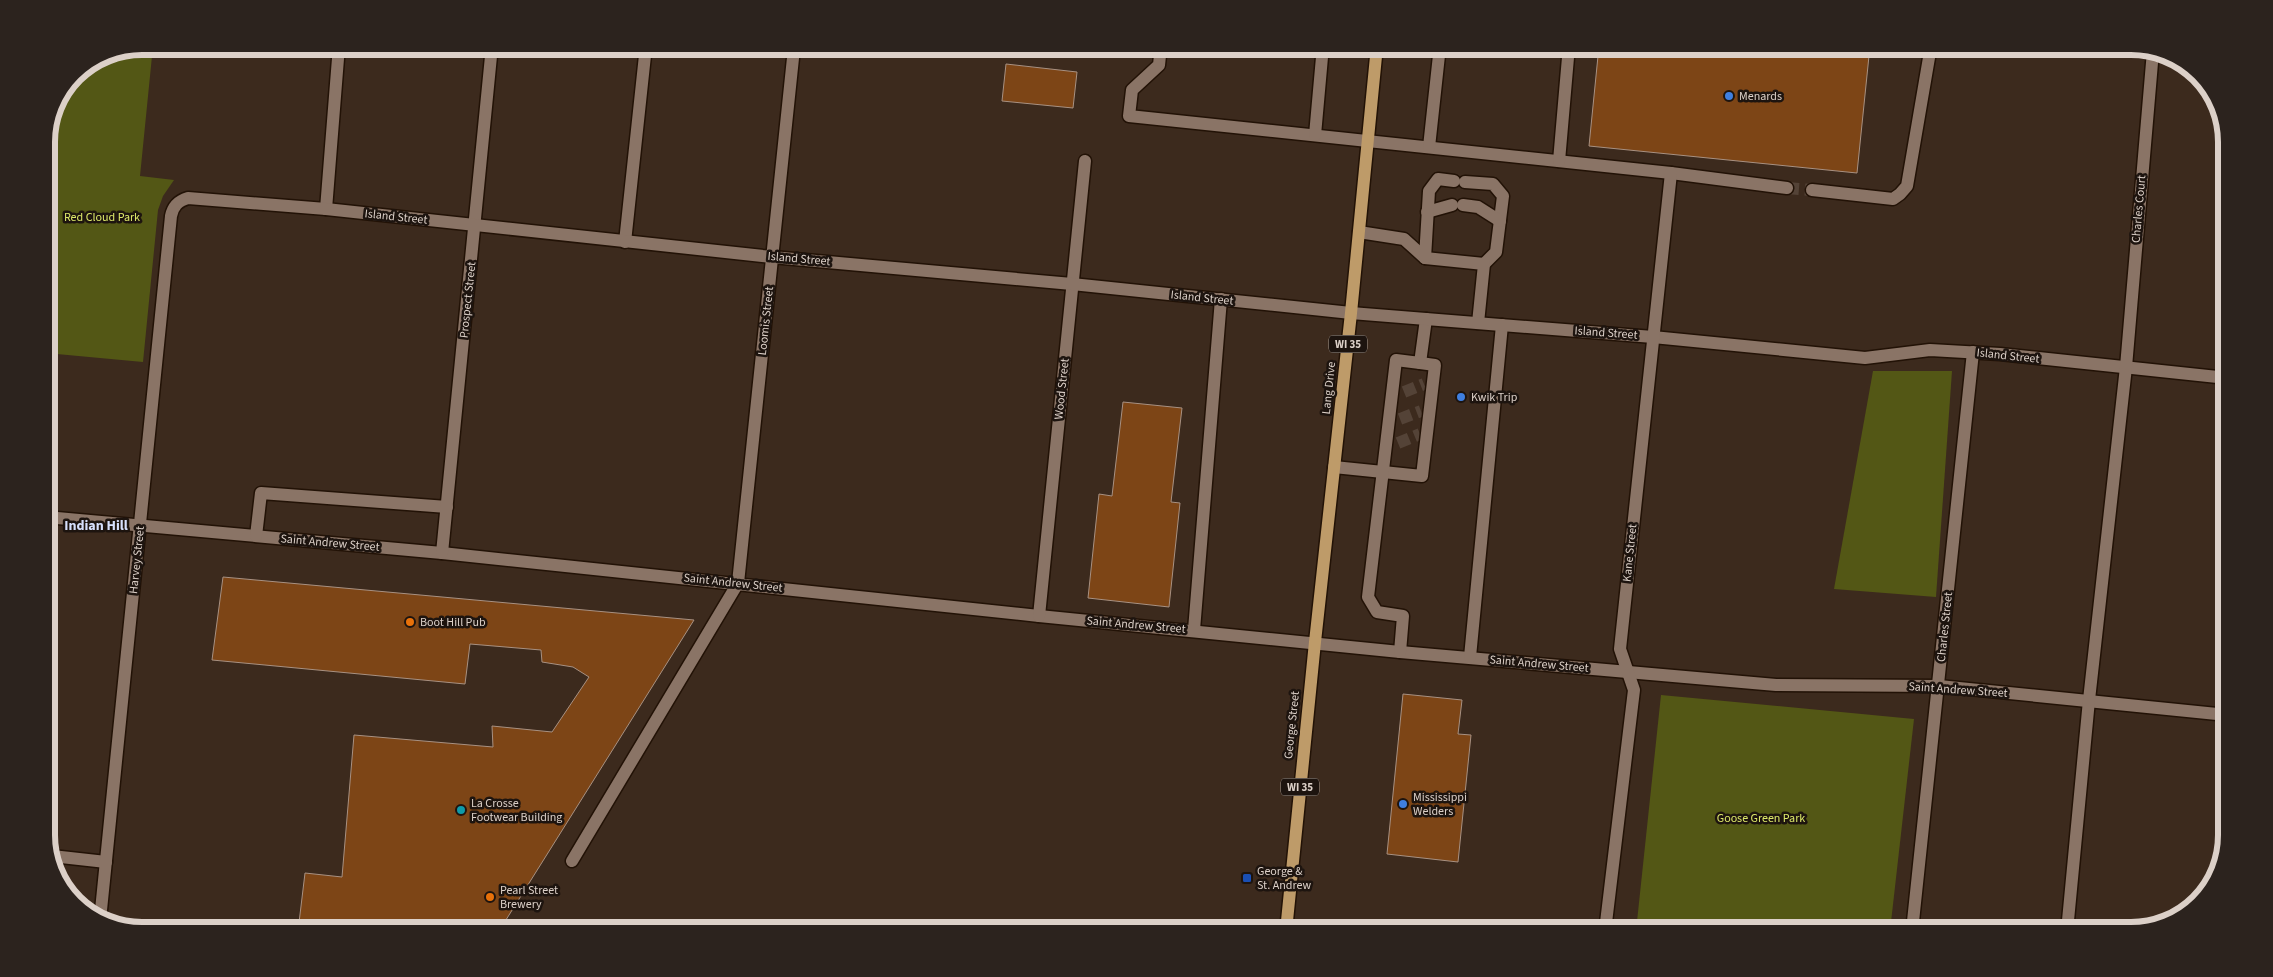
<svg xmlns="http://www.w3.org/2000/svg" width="2273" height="977" font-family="'Source Sans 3',sans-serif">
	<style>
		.green { fill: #535715 }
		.building { fill: #7d4516; stroke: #a89182 }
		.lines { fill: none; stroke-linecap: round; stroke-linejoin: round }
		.minor-tunnel { stroke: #544337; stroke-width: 12; stroke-dasharray: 12 6; stroke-linecap: butt }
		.minor-casing { stroke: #221206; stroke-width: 15 }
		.major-casing { stroke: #221206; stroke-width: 15 }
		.minor { stroke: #8a7466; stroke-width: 12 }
		.major { stroke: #be9b69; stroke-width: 12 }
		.shop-dot { fill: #3f7fe0; stroke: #1d140f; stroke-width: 2 }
		.food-dot { fill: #e8710a; stroke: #1d140f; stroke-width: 2 }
		.culture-dot { fill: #0f9aa8; stroke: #1d140f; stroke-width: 2 }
		.transit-dot { fill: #1a4fb4; stroke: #1d140f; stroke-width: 2 }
		.labels { text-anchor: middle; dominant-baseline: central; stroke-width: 5; stroke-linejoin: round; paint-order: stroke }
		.shield { fill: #1d140f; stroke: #a39890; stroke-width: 1 }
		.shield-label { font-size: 11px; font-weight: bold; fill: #dcd0c8 }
		.poi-label { font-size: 12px; fill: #dcd0c8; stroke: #1d140f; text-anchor: start }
		.street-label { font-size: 12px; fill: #dcd0c8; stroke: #1d140f }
		.park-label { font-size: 12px; fill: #dde86a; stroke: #1d140f }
		.neighbourhood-label { font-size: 14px; font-weight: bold; fill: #d7e0fd; stroke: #1d140f }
		.rim { fill: none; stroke: #dcd0c8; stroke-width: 6 }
	</style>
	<rect width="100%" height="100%" fill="#3c2a1d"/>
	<!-- green -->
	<g class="green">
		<path d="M142 46H153L140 176 174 180 163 196 158 210 143 362 46 353V136L74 74 105 53Z"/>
		<path d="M1873 371H1952L1936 597 1834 589Z"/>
		<path d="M1661 695 1914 719 1890 931H1636Z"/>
	</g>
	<!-- building -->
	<g class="building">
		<path d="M1599 46H1870L1857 173 1589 146Z"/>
		<path d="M1006 64 1077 72 1073 108 1002 101Z"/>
		<path d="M1123 402 1182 408 1171 502 1180 503 1169 607 1088 598 1099 494 1112 496Z"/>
		<path d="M223 577 694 620 499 931H298L305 873 342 877 354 735 493 747 492 726 552 732 589 677 573 667 542 662 541 650 470 644 465 684 212 660Z"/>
		<path d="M1403 694 1462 700 1458 734 1471 735 1458 862 1387 854Z"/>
	</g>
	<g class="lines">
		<!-- minor-tunnel -->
		<g class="minor-tunnel">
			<path d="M1787 188 1812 190"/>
			<path d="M1404 392 1424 384"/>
			<path d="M1400 419 1421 411"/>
			<path d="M1398 443 1420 434"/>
		</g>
		<!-- minor casing -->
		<g class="minor-casing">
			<g id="minor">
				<path d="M1161 46 1159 65 1132 90 1129 116 1671 173 1787 188"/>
				<path d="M1315 135 1323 46"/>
				<path d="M1429 147 1440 46"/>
				<path d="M1559 161 1569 46"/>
				<path d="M1465 182 1493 184 1503 196 1496 252 1484 264"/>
				<path d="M1812 190 1893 199 1900 194 1907 186 1931 46"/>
				<path d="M1463 205 1478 207 1500 221"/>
				<path d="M326 209 339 46"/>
				<path d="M1427 212 1452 205"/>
				<path d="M1359 232 1404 239 1425 258 1484 264 1478 323"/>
				<path d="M625 242 646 46"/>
				<path d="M1425 258 1429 191 1438 179 1454 181"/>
				<path d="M1334 467 1422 476 1435 365 1420 363"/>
				<path d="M46 517 442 553 1039 616 1400 652 1776 685 1939 686 2227 715"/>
				<path d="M256 536 261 493 447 507"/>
				<path d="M442 553 492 46"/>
				<path d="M1039 616 1085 161"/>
				<path d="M1194 630 1221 299"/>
				<path d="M1400 652 1403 616 1377 612 1368 597 1396 360 1420 363 1426 319"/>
				<path d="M1470 657 1502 325"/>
				<path d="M2226 837 2227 833"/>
				<path d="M52 856 106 862"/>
				<path d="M572 861 738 583 793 58"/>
				<path d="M100 920 171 216C173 206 178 201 188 198L326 209 772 257 1072 284 1351 313 1653 337 1865 358 1930 350 2000 354 2227 378"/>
				<path d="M1605 931 1634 690 1620 649 1671 173"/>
				<path d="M1912 931 1973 352"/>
				<path d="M2067 931 2089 700 2126 367 2153 51"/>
			</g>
		</g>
		<!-- major casing -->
		<g class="major-casing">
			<path id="major" d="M1286 931 1315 642 1351 313 1377 46"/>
		</g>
		<!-- minor -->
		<use href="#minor" class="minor"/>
		<!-- major -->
		<use href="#major" class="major"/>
	</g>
	<!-- markers -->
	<g class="shop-dot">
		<circle cx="1729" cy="96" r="5"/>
		<circle cx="1461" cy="397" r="5"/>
		<circle cx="1403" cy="804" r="5"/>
	</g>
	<g class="food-dot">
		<circle cx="410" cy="622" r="5"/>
		<circle cx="490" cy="897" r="5"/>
	</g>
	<circle class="culture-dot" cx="461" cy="810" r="5"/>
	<rect class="transit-dot" x="1242" y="873" width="10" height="10" rx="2.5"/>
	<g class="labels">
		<!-- shield labels -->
		<g class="shield">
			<rect x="1329" y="335.5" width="38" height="17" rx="4"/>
			<rect x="1281" y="778.5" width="38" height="17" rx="4"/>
		</g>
		<g class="shield-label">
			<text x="1348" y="344">WI 35</text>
			<text x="1300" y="787">WI 35</text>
		</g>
		<!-- poi labels -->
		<g class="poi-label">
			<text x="1739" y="96">Menards</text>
			<text x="1471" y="397">Kwik Trip</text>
			<text x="420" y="622">Boot Hill Pub</text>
			<text x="1413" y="797">Mississippi<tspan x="1413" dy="14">Welders</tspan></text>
			<text x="471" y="803">La Crosse<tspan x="471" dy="14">Footwear Building</tspan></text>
			<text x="1257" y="871">George &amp;<tspan x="1257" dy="14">St. Andrew</tspan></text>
			<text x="500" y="890">Pearl Street<tspan x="500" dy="14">Brewery</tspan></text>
		</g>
		<!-- street labels -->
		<g class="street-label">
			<text transform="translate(2139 209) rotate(-85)">Charles Court</text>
			<text transform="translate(396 217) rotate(6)">Island Street</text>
			<text transform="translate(799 259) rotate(5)">Island Street</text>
			<text transform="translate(1202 298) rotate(6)">Island Street</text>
			<text transform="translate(468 300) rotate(-84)">Prospect Street</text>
			<text transform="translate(766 321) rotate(-84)">Loomis Street</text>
			<text transform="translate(1606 333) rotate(4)">Island Street</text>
			<text transform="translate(2008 356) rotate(6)">Island Street</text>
			<text transform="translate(1329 388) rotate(-84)">Lang Drive</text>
			<text transform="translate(1062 389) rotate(-84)">Wood Street</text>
			<text transform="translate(330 543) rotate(5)">Saint Andrew Street</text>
			<text transform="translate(1630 553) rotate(-84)">Kane Street</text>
			<text transform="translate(137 560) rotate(-84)">Harvey Street</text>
			<text transform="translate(733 583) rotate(6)">Saint Andrew Street</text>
			<text transform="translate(1136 625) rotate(5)">Saint Andrew Street</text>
			<text transform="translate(1945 627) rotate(-84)">Charles Street</text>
			<text transform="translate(1539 664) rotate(5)">Saint Andrew Street</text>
			<text transform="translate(1958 690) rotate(4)">Saint Andrew Street</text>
			<text transform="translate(1292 725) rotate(-84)">George Street</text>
		</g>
		<!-- park labels -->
		<g class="park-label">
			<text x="102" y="217">Red Cloud Park</text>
			<text x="1761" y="818">Goose Green Park</text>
		</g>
		<!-- neighbourhood labels -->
		<g class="neighbourhood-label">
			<text x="96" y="526">Indian Hill</text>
		</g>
	</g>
	<!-- crop -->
	<path d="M0 0H2273V977H0ZM142 55H2131A87 87 0 0 1 2218 142V835A87 87 0 0 1 2131 922H142A87 87 0 0 1 55 835V142A87 87 0 0 1 142 55Z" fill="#2c231e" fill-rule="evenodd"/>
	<path class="rim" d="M142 55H2131A87 87 0 0 1 2218 142V835A87 87 0 0 1 2131 922H142A87 87 0 0 1 55 835V142A87 87 0 0 1 142 55Z"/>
</svg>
